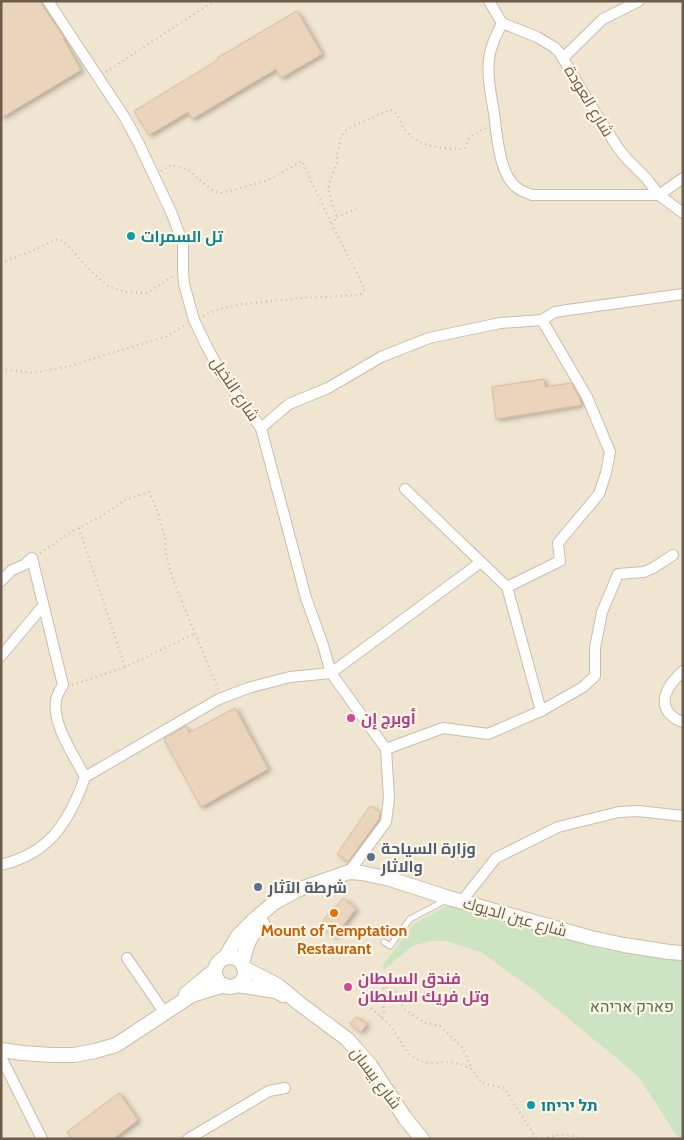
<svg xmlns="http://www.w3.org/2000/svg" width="684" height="1140" font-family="Cabin,Cairo,Heebo,sans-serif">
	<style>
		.residential { fill: #efe5d1 }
		.green { fill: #cce4c2 }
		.building { fill: #ebd4bc; stroke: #dbbc9f; filter: url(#shadow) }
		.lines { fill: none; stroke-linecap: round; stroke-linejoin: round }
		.lane-casing { stroke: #cabdad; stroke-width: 7 }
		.street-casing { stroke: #cabdad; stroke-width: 12 }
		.secondary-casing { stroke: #cdbdaa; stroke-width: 16 }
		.path { stroke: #cfb7a0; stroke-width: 2; stroke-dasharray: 1 4; stroke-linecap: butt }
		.lane { stroke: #fff; stroke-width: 5 }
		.street { stroke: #fff; stroke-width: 10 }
		.secondary { stroke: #fff; stroke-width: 14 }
		.culture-dot { fill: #0f9aa8; stroke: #fcf6e7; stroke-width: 2 }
		.hotel-dot { fill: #d1479c; stroke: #fcf6e7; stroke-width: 2 }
		.service-dot { fill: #5c6f8a; stroke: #fcf6e7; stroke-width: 2 }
		.food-dot { fill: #e8710a; stroke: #fcf6e7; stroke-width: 2 }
		.labels { text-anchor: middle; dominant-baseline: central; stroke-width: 4.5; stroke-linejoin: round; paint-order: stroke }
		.street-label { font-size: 16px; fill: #6d5b4b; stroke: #fcf6e7 }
		.culture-label { font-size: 16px; font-weight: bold; fill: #0d838f; stroke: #fcf6e7; text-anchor: start }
		.hotel-label { font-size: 16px; font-weight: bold; fill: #b23c85; stroke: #fcf6e7; text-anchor: start }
		.service-label { font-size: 16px; font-weight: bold; fill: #4e5e75; stroke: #fcf6e7; text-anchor: start }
		.food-label { font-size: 16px; font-weight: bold; fill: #c56008; stroke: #fcf6e7 }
		.park-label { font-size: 16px; fill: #517748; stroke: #fcf6e7 }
	</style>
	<defs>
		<filter id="shadow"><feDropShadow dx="3" dy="2" stdDeviation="2.5" flood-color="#0004"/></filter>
	</defs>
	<rect width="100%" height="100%" fill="#f9f2e2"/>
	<!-- residential -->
	<rect class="residential" x="1" y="1" width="682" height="1138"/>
	<!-- green -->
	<path class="green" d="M450 904 600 949 666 959 683 960V1139H679L638 1076 539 994 481 952 446 941H430L412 946 385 969 382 966 414 924Z"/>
	<!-- building -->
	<g class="building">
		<path d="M1 1H41L42 5 64 38 63 39 81 70 1 118Z"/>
		<path d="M297 11 322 54 281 78 276 69 192 119 188 112 149 135 134 111 218 60 217 58Z"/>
		<path d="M544 379 545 387 571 383 580 399 581 405 496 419 492 387Z"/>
		<path d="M235 708 268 769 201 807 164 739 186 726 189 733Z"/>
		<path d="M370 806 380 812 379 819 348 862 337 854Z"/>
		<path d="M343 898 356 909 334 937 320 925 333 907 335 908Z"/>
		<path d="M356 1017 367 1024 361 1032 350 1024Z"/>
		<path d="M119 1093 138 1120 113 1139H72L67 1132Z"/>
	</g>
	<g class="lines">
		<!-- lane casing -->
		<g class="lane-casing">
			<path id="lane" d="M384 942 390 946 410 919 446 900"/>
		</g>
		<!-- street casing -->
		<g class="street-casing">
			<g id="street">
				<path d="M48 1 125 118 138 142 172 214 183 244V270L184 284 194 320 207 347 221 373 261 428 289 404 328 388 381 357 429 338 500 323 542 320 555 312 568 310 683 294"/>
				<path d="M489 1 502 23 537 37 554 47 559 52 595 112 618 148 627 159 646 178 659 195 683 213"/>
				<path d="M502 23C497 34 490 46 489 59 487 77 491 95 494 113 496 130 499 163 508 177 513 187 521 191 532 195H659L683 178"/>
				<path d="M563 58 603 19 639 1"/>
				<path d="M261 428 306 598 323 645 331 673 386 749 389 798 386 822 349 872"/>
				<path d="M405 489 507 587 560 561 558 543 599 494 606 473 610 452 587 397 542 320"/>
				<path d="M1 581 12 570 24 565 32 558 63 685C60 690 57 695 56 700 52 725 74 755 85 777"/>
				<path d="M1 656 43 606"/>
				<path d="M683 671C671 682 655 701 672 716 675 719 679 721 683 722"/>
				<path d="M541 711 583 687 595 676V648L602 612 618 574 644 572 653 568 673 555"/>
				<path d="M386 749 443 728 488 734 541 711 507 587"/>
				<path d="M1 865C17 861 35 853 47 842 65 826 77 800 85 777L219 699 248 688 290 677 331 673 481 562"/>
				<path d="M461 902 496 858 558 827 619 812 638 811 683 816"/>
				<path d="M127 958 164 1012"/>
				<path d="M1 1057 42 1139"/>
				<path d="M188 1139 269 1091 285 1088"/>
			</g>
		</g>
		<!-- secondary casing -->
		<g class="secondary-casing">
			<g id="secondary">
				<circle cx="230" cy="972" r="15"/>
				<path d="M225 958 238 936 255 919 275 902 297 890 349 872 362 873 390 879 449 898 591 938 624 945 669 952 683 953"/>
				<path d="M242 964C247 944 248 938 262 923"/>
				<path d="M244 968 277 985 300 1004 347 1039 370 1065 405 1118 422 1139"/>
				<path d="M237 985 276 991 283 995"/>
				<path d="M186 994 215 970"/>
				<path d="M1 1050 23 1053 51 1055H74L95 1051 116 1045 192 995 224 985"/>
			</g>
		</g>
		<!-- path -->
		<g class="path">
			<path d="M106 72 214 1"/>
			<path d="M161 171 171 165C176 167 182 167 187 170 200 177 207 192 223 193L268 180 302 161 332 225"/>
			<path d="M337 217 356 209"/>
			<path d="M1 263 27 253 58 239 64 242 93 273 109 287 126 292 147 293 175 275"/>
			<path d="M203 316 216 310 243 304 301 298 360 295 365 289 332 225 337 217 328 190 331 178 337 163V156L341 137 347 129 380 114 392 110C399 114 400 123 405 130 418 147 444 149 464 149L471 136 486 128"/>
			<path d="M1 369 33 373 70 366 167 336 185 325"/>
			<path d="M79 528 125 667"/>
			<path d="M40 553 76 529 100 517 125 500 149 492 157 510 165 538 166 554 173 580 218 689"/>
			<path d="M72 685 125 667 194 634"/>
			<path d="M367 1005 389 1024 409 1054 420 1061 431 1063 449 1062 461 1064 473 1070 482 1083 504 1088 537 1139"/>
			<path d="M381 1017 384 1012 381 992 385 986 395 991 404 1009 425 1023 440 1026 462 1047 472 1069"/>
			<path d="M543 1139C555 1135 569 1131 579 1139"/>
		</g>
		<!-- lane -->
		<use href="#lane" class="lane"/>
		<!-- street -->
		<use href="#street" class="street"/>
		<!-- secondary -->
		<use href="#secondary" class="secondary"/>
	</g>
	<!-- markers -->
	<g class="culture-dot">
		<circle cx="131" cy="236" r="5"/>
		<circle cx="531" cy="1105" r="5"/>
	</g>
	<g class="hotel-dot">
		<circle cx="351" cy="718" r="5"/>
		<circle cx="348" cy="987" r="5"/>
	</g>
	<g class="service-dot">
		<circle cx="371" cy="857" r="5"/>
		<circle cx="258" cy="887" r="5"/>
	</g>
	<circle class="food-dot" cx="334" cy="913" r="5"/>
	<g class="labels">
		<!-- street labels -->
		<g class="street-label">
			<text transform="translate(589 101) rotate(59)">شارع العودة</text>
			<text transform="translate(235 389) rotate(56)">شارع النخيل</text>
			<text transform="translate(515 917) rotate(16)">شارع عين الديوك</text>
			<text transform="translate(376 1078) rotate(53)">شارع بيسان</text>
		</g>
		<!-- culture labels -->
		<g class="culture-label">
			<text x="141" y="236">تل السمرات</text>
			<text x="541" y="1105">תל יריחו</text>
		</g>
		<!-- hotel labels -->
		<g class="hotel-label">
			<text x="361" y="718">أوبرج إن</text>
			<text x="358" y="978">فندق السلطان<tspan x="358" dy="18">وتل فريك السلطان</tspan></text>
		</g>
		<!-- service labels -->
		<g class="service-label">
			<text x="381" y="848">وزارة السياحة<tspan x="381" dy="18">والاثار</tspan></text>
			<text x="268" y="887">شرطة الآثار</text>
		</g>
		<!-- food labels -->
		<g class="food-label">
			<text x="334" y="930">Mount of Temptation<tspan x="334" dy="18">Restaurant</tspan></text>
		</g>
		<!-- park labels -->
		<g class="park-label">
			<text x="632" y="1006">פארק אריהא</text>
		</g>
	</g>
	<!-- border -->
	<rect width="684" height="1140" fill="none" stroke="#6d5b4b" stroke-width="5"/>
</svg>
